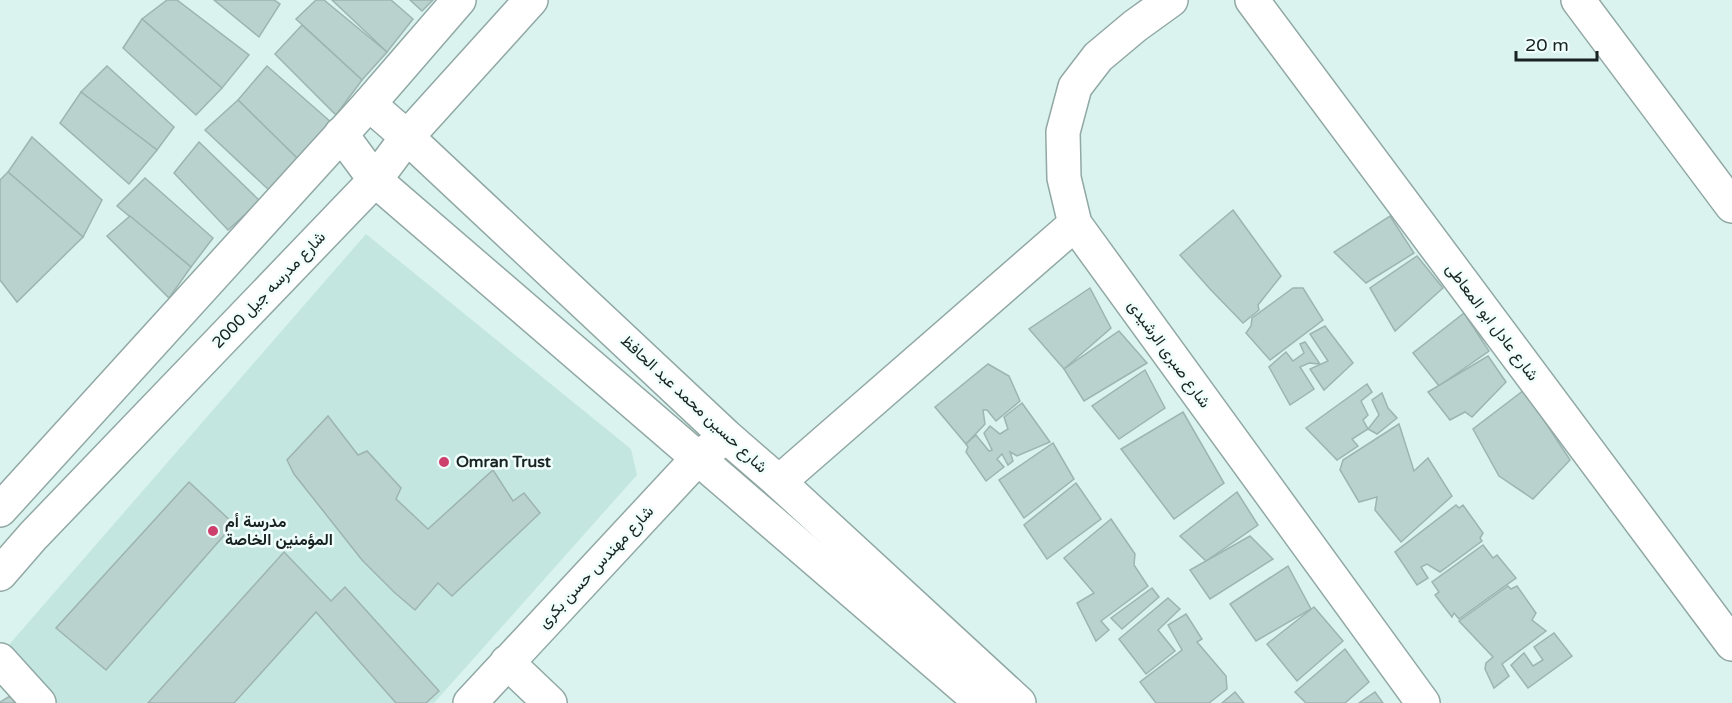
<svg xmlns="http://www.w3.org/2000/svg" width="1732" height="703" font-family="'Varela Round',Vazirmatn,sans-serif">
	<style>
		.built { fill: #c4e6e1 }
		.building { fill: #bad2ce; stroke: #9db4b1; stroke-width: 1.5 }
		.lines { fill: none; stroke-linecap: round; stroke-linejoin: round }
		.minor-casing { stroke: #91a8a4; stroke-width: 36 }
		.minor { stroke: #fff; stroke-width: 33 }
		.poi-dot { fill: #cd3f6d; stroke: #effefb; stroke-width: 2 }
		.labels { text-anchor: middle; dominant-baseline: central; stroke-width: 5; stroke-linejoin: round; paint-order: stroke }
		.street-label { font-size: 16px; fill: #182220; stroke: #effefb }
		.poi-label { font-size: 16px; font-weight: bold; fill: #182220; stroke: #effefb; text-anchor: start }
	</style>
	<rect width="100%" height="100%" fill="#daf3ef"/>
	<!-- built -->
	<path class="built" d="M366 234 631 449 637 475 434 703H58L7 647Z"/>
	<!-- building -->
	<g class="building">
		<path d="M167 0H177L249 55 222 88 142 19Z"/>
		<path d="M214 0H274L280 4 259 37Z"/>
		<path d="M316 0H324L387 52 362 80 296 19Z"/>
		<path d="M332 0H391L413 19 387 52Z"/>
		<path d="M410 0H433L422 11Z"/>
		<path d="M142 19 222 88 196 115 123 48Z"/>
		<path d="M302 25 362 80 336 115 275 54Z"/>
		<path d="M107 66 174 127 157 150 81 92Z"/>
		<path d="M267 66 332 123 299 160 238 100Z"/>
		<path d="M81 92 157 150 129 184 60 123Z"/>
		<path d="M238 100 299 160 270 191 205 130Z"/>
		<path d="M32 137 102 200 83 237 8 172Z"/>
		<path d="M199 142 260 201 228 230 174 173Z"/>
		<path d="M8 172 83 237 17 302 0 280V180Z"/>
		<path d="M145 178 213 238 191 267 117 206Z"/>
		<path d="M1233 210 1281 276 1258 305 1259 310 1243 323 1210 289 1180 255Z"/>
		<path d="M130 216 191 267 169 298 107 236Z"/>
		<path d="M1390 216 1414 253 1366 283 1334 252Z"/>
		<path d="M1417 256 1443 288 1395 331 1370 288Z"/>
		<path d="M1090 288 1111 328 1064 369 1029 329Z"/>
		<path d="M1293 288H1303L1323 320 1270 360 1246 333 1251 326 1252 318Z"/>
		<path d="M1464 313 1489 351 1439 386 1413 353Z"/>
		<path d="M1325 326 1353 363 1324 390 1310 369 1328 361 1310 334Z"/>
		<path d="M1119 331 1147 363 1084 401 1064 369Z"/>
		<path d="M1305 342 1320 364 1309 363 1300 367 1314 389 1290 405 1269 367 1286 352 1293 361 1304 353 1300 344Z"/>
		<path d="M1488 356 1506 382 1472 417 1465 412 1450 420 1428 392Z"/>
		<path d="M988 364 1009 376 1020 401 996 421 987 410H983L985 424 966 444 935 407Z"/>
		<path d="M1145 370 1165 408 1119 439 1092 406Z"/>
		<path d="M1367 384 1372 392 1361 401 1368 415 1363 420 1368 429 1352 439 1358 446 1337 460 1306 428Z"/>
		<path d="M1524 390 1570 460 1533 499 1499 476 1473 429Z"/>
		<path d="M1382 393 1388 408 1397 418 1377 434 1368 429 1379 415 1372 400Z"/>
		<path d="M1022 403 1050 442 1017 456 1010 452 1013 461 1008 465 1002 454 997 459 1004 467 986 481 966 452 968 447 966 444 976 435 989 451 992 450 984 433 990 426 1000 434 1008 429 1004 417Z"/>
		<path d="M1183 412 1224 483 1174 519 1121 449Z"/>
		<path d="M328 416 358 455 367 451 401 488 396 499 428 529 493 470 513 501 524 493 540 513 452 596 438 583 415 610 395 593 362 560 294 474 287 460Z"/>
		<path d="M1399 424 1414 471 1428 458 1452 496 1401 542 1375 510 1377 497 1359 502 1340 470 1343 460Z"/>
		<path d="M1053 443 1074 479 1024 518 999 480Z"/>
		<path d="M189 482 234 524 106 670 56 628Z"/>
		<path d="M1076 483 1101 519 1047 559 1024 525Z"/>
		<path d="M1237 492 1258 525 1206 561 1180 536Z"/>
		<path d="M1456 505 1459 508 1463 505 1483 533 1480 538 1482 541 1440 572 1427 564 1421 567 1428 578 1417 585 1395 552Z"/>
		<path d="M1111 519 1135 554 1134 565 1148 586 1101 621 1109 630 1096 641 1077 603 1094 593 1064 558Z"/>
		<path d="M1250 536 1273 559 1210 599 1190 570Z"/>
		<path d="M1483 545 1493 558 1497 555 1516 578 1459 619 1454 613 1452 617 1435 595 1439 592 1432 582Z"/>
		<path d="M284 552 331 601 345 587 439 691 426 703H396L316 612 234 703H148Z"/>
		<path d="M1288 566 1311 609 1256 641 1230 604Z"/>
		<path d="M1508 586 1511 589 1517 586 1536 613 1532 620 1546 631 1502 664 1509 676 1494 688 1485 669 1486 663 1493 657 1459 621Z"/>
		<path d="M1152 588 1159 597 1122 629 1111 618Z"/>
		<path d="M1168 598 1180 609 1158 630 1175 651 1146 674 1119 639Z"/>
		<path d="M1314 607 1343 641 1297 681 1267 644Z"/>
		<path d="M1186 614 1202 639 1197 642 1226 676 1227 689 1209 703H1156L1140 682 1182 650 1168 625Z"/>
		<path d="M1554 633 1572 656 1528 688 1511 665 1524 653 1533 666 1543 660 1534 647Z"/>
		<path d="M1345 649 1369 682 1345 703H1306L1295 692Z"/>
		<path d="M1235 692 1244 703H1222Z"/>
		<path d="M1375 692 1383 703H1359Z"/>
		<path d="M10 696 15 703H0V702Z"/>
	</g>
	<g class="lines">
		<!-- minor casing -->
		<g class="minor-casing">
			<g id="minor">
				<path d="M1171 0 1135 26 1098 57 1075 87 1063 132 1064 178 1075 224 1423 703"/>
				<path d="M1252 0 1732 644"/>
				<path d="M1578 0 1732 206"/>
				<path d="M369 104 407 137 726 436 779 482 1019 703"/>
				<path d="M341 134 375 180 982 703"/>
				<path d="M779 482 1075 224"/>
				<path d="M0 510 369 104 459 0"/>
				<path d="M0 574 33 536 375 180 407 137 531 0"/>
				<path d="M0 660 39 703"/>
				<path d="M507 662 550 703"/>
				<path d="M470 703 698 458 715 445"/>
			</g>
		</g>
		<!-- minor -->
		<use href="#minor" class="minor"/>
	</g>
	<!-- markers -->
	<g class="poi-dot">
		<circle cx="444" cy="462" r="6"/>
		<circle cx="213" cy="531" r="6"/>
	</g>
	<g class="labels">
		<!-- street labels -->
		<g class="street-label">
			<text transform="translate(269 290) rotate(-46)">شارع مدرسه جيل 2000</text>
			<text transform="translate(1492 322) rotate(53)">شارع عادل ابو المعاطى</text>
			<text transform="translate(1169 354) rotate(54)">شارع صبرى الرشيدى</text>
			<text transform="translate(694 404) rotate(43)">شارع حسين محمد عبد الحافظ</text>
			<text transform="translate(596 567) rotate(-47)">شارع مهندس حسن بكرى</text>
		</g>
		<!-- poi labels -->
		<g class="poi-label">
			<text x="456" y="462">Omran Trust</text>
			<text x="225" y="522">مدرسة أم<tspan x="225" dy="18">المؤمنين الخاصة</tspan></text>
		</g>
	</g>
	<!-- scale -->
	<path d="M1516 51v9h81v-9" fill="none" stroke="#182220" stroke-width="3"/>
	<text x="1525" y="51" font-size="18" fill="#182220" stroke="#effefb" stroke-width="4.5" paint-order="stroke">20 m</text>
</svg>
